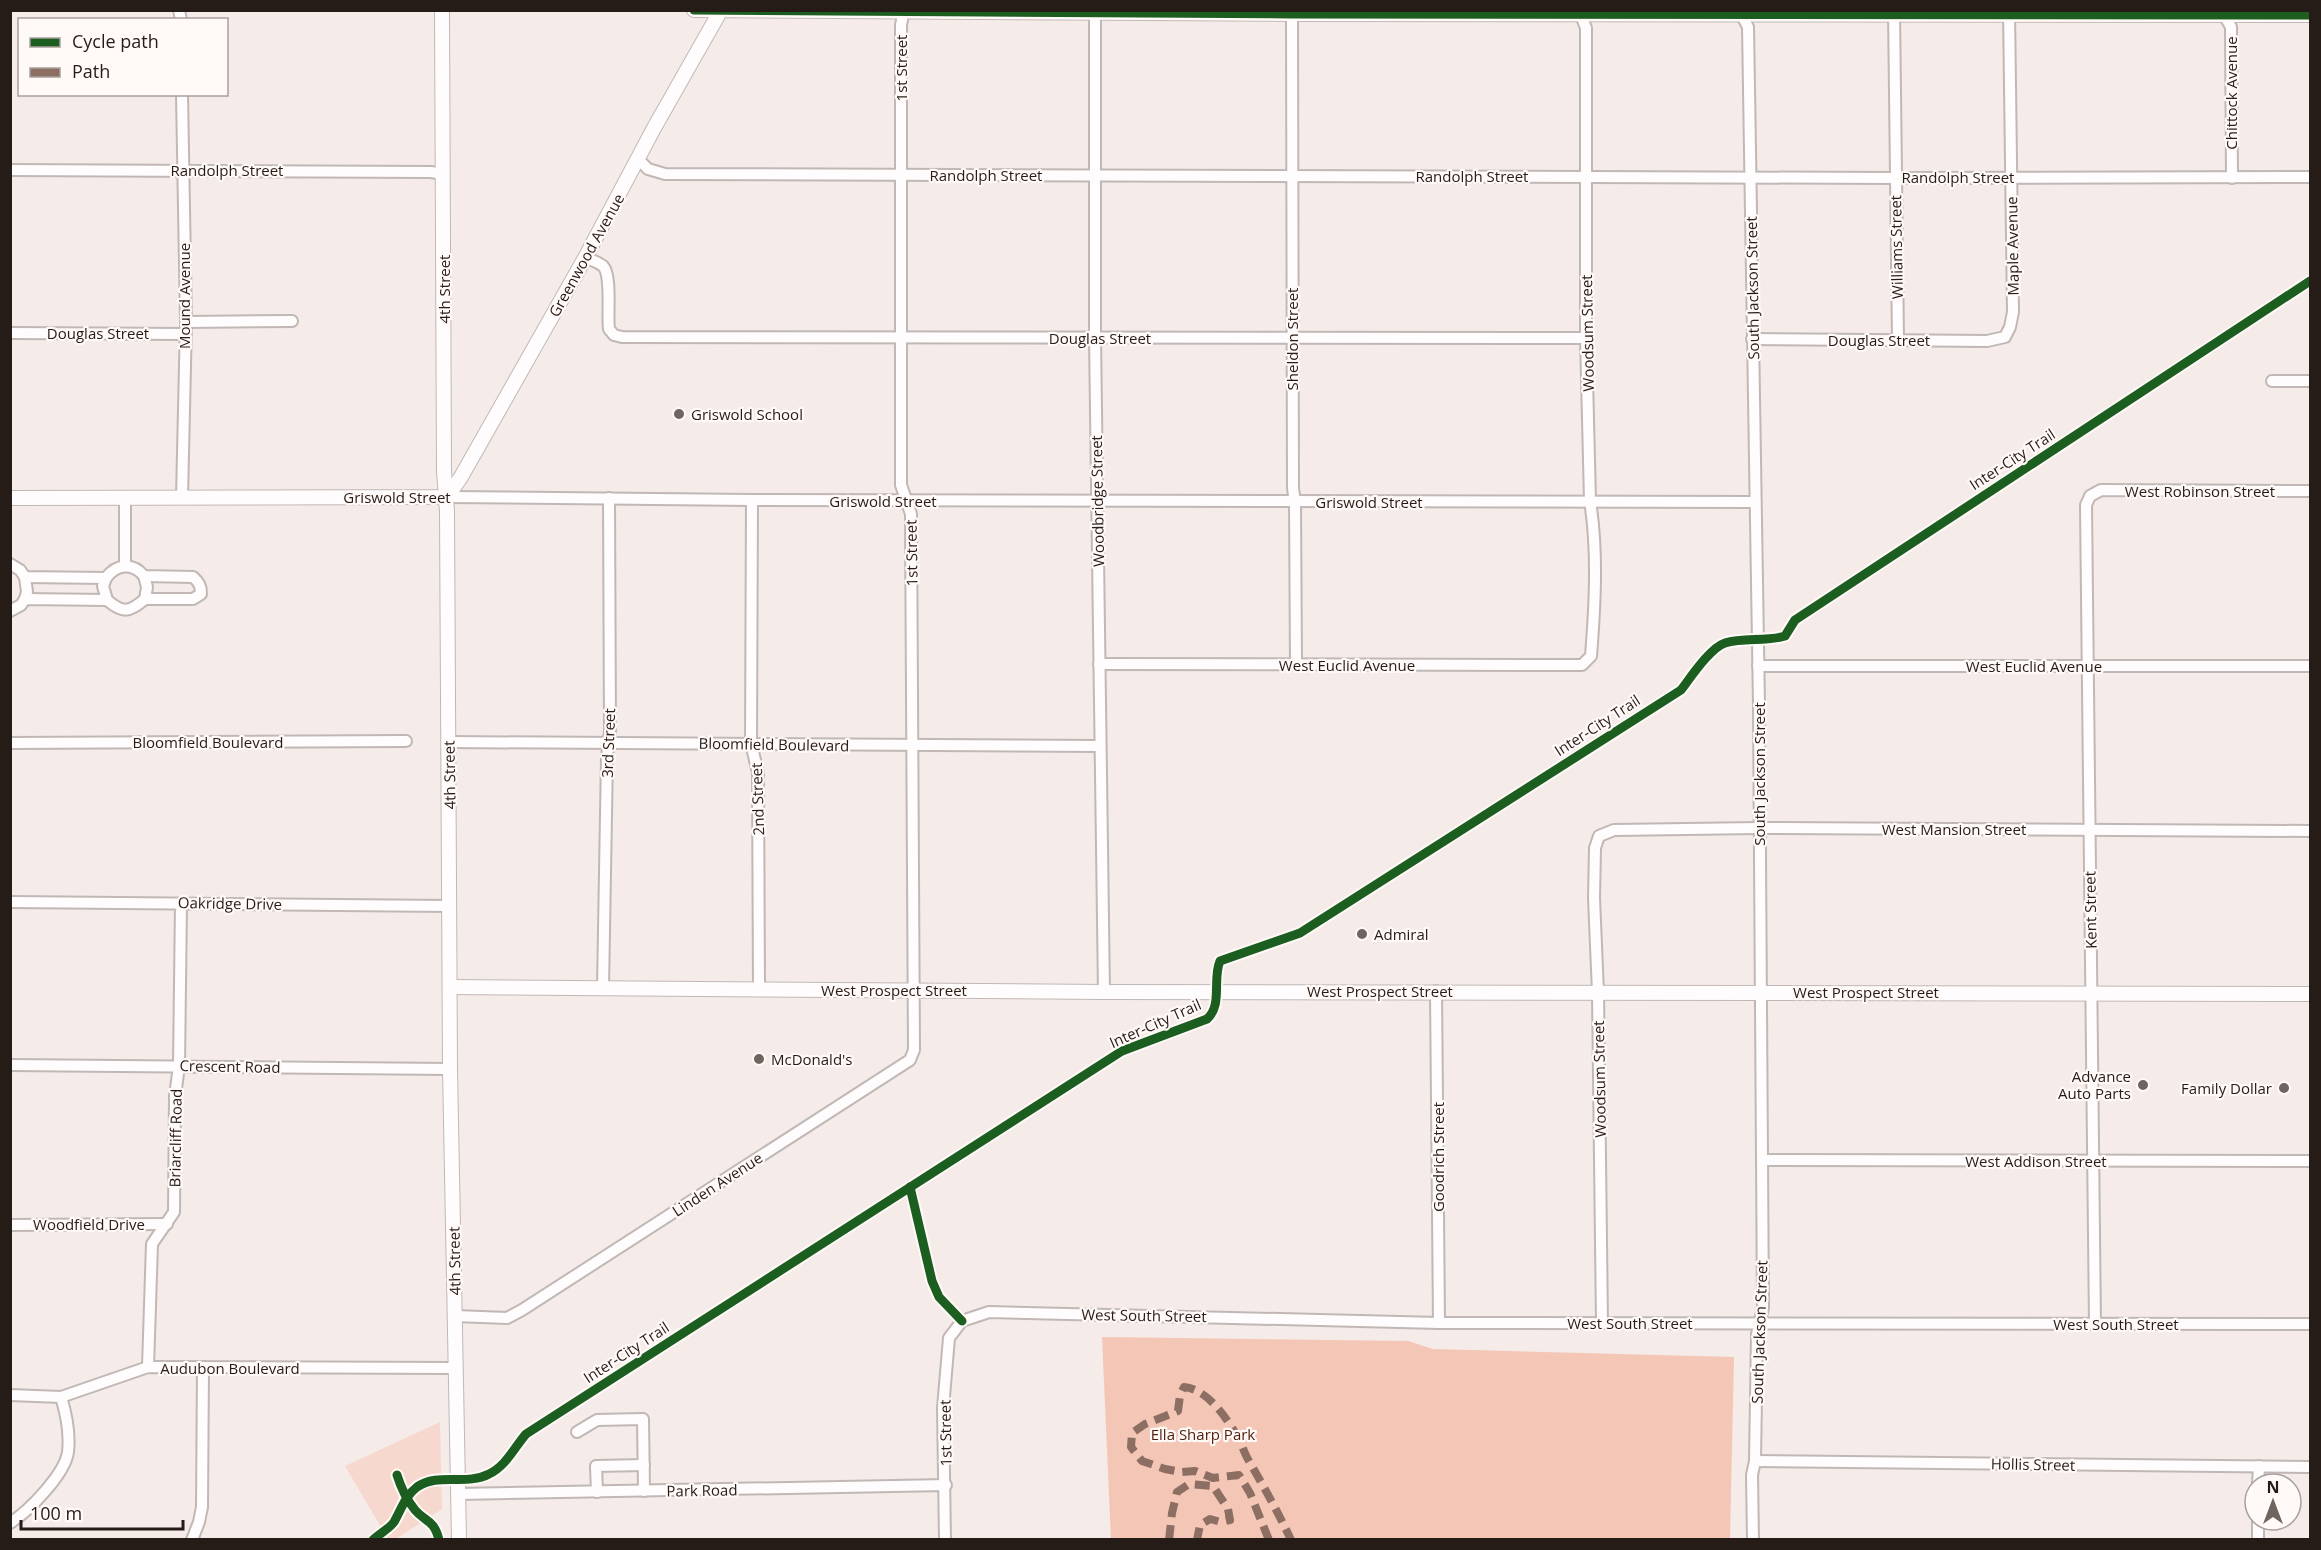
<svg xmlns="http://www.w3.org/2000/svg" width="2321" height="1550" font-family="'Open Sans',sans-serif">
	<style>
		.green { fill: #f7d8ce }
		.forest { fill: #f4c6b5 }
		.lines { fill: none; stroke-linecap: round; stroke-linejoin: round }
		.minor-casing { stroke: #c1b8b5; stroke-width: 14 }
		.tertiary-casing { stroke: #c1b8b5; stroke-width: 16 }
		.minor { stroke: #fefcfc; stroke-width: 10 }
		.tertiary { stroke: #fefcfc; stroke-width: 14 }
		.quiet { stroke: #8d6e63; stroke-width: 8; stroke-dasharray: 15 8; stroke-linecap: butt }
		.cycleway-casing { stroke: #fff9f7; stroke-width: 13 }
		.cycleway { stroke: #1b5e20; stroke-width: 9 }
		.poi-dot { fill: #6e6460; stroke: #fff9f7; stroke-width: 2 }
		.labels { text-anchor: middle; dominant-baseline: central; stroke-width: 4.5; stroke-linejoin: round; paint-order: stroke }
		.street-label { font-size: 15px; fill: #251b17; stroke: #fff9f7 }
		.poi-label { font-size: 15px; fill: #251b17; stroke: #fff9f7; text-anchor: start }
		.park-label { font-size: 15px; fill: #4c1d0c; stroke: #fff9f7 }
	</style>
	<rect width="100%" height="100%" fill="#f5ebe8"/>
	<!-- green -->
	<path class="green" d="M440 1422 442 1509 396 1539H388L345 1466Z"/>
	<!-- forest -->
	<path class="forest" d="M1102 1337 1408 1341 1433 1349 1734 1357 1730 1539H1111Z"/>
	<g class="lines">
		<!-- minor casing -->
		<g class="minor-casing">
			<g id="minor">
				<path d="M179 10 181 20"/>
				<path d="M1095 10V338L1104 992"/>
				<path d="M1739 10 1748 27 1759 705 1763 1308 1757 1334 1755 1461 1752 1475 1753 1540"/>
				<path d="M1894 10 1898 340"/>
				<path d="M2221 10 2231 27 2232 178"/>
				<path d="M1292 14 1293 488 1295 503 1296 665"/>
				<path d="M182 94 186 322 182 497"/>
				<path d="M638 159 648 169 665 174 1895 178 2310 177"/>
				<path d="M10 170 431 172 443 174"/>
				<path d="M585 258C592 260 598 262 603 266 612 275 607 315 609 329L614 335 622 337 1586 338"/>
				<path d="M186 322 292 321"/>
				<path d="M10 333 185 334"/>
				<path d="M1752 339 1987 341 2005 337 2010 327 2013 312 2009 10"/>
				<path d="M2272 381H2310"/>
				<path d="M447 497 752 500 1755 502"/>
				<path d="M125 498V566"/>
				<path d="M752 500 751 743 758 773 759 989"/>
				<path d="M10 564 20 570 25 577 106 578C116 564 133 562 144 576L193 577C199 582 201 586 201 594L193 599H145C130 612 123 614 107 600L25 599 21 605 10 611"/>
				<path d="M144 576 147 587 145 599"/>
				<path d="M106 578 103 586 107 600"/>
				<path d="M25 599 27 592 25 577"/>
				<path d="M1099 664 1582 665 1591 656C1595 605 1598 551 1590 501L1586 338V28L1579 10"/>
				<path d="M1758 666H2310"/>
				<path d="M448 742 1099 746"/>
				<path d="M10 743 406 741"/>
				<path d="M10 902 450 906"/>
				<path d="M603 988 607 757 610 730 609 498"/>
				<path d="M1436 991 1439 1323"/>
				<path d="M10 1065 450 1069"/>
				<path d="M1762 1160 2310 1161"/>
				<path d="M10 1225 167 1224"/>
				<path d="M455 1316 507 1318 522 1310 910 1060 914 1050 911 514 901 485V25L904 10"/>
				<path d="M1602 1323 1598 993 1594 898 1595 848 1599 836 1614 830 1758 828 2310 831"/>
				<path d="M2095 1325 2086 505 2090 496 2101 490 2310 491"/>
				<path d="M148 1367 152 1244 174 1212 175 1096 179 1066 181 903"/>
				<path d="M10 1395 61 1397 148 1367 454 1368"/>
				<path d="M577 1432 597 1420 643 1419 644 1491"/>
				<path d="M1755 1461 2310 1467"/>
				<path d="M2258 1484 2259 1466"/>
				<path d="M597 1492 596 1466 644 1465"/>
				<path d="M458 1494 946 1485"/>
				<path d="M10 1523C29 1511 65 1474 68 1452 70 1434 66 1413 61 1397"/>
				<path d="M192 1540 199 1522 202 1507 203 1367"/>
				<path d="M945 1540 943 1408 949 1338 962 1321 989 1312 1439 1323 2310 1324"/>
				<path d="M2258 1540V1520"/>
			</g>
		</g>
		<!-- tertiary casing -->
		<g class="tertiary-casing">
			<g id="tertiary">
				<path d="M442 10 444 471 447 511 450 1069 459 1540"/>
				<path d="M694 10 1292 14 2310 15"/>
				<path d="M10 498 447 497 461 477 585 258 654 128 721 10"/>
				<path d="M450 987 1104 992 2310 994"/>
			</g>
		</g>
		<!-- minor -->
		<use href="#minor" class="minor"/>
		<!-- tertiary -->
		<use href="#tertiary" class="tertiary"/>
		<!-- quiet -->
		<g class="quiet">
			<path d="M1169 1540 1172 1513 1177 1492 1189 1484 1213 1486 1228 1509 1230 1520 1221 1522 1210 1519 1200 1525 1197 1540"/>
			<path d="M1269 1540 1250 1493 1239 1475 1213 1478 1195 1471 1181 1472 1165 1469 1142 1461 1131 1447 1132 1433 1145 1424 1178 1411 1180 1395 1184 1387C1207 1389 1226 1417 1237 1436 1242 1444 1244 1453 1249 1461 1264 1487 1278 1512 1291 1540"/>
		</g>
		<!-- cycleway casing -->
		<g class="cycleway-casing">
			<g id="cycleway">
				<path d="M694 10 1292 14 2310 15"/>
				<path d="M910 1187 932 1281 939 1297 962 1321"/>
				<path d="M397 1475C401 1488 407 1500 415 1510 425 1522 434 1519 439 1540"/>
				<path d="M373 1540C379 1534 389 1529 394 1522 401 1510 405 1496 417 1487 438 1472 466 1486 489 1474 506 1466 514 1448 526 1434L1122 1051 1207 1019C1223 1005 1212 979 1220 961L1300 933 1681 690C1691 677 1710 648 1725 643 1744 637 1765 642 1785 636L1795 620 2310 281"/>
			</g>
		</g>
		<!-- cycleway -->
		<use href="#cycleway" class="cycleway"/>
	</g>
	<!-- markers -->
	<g class="poi-dot">
		<circle cx="679" cy="414" r="6"/>
		<circle cx="1362" cy="934" r="6"/>
		<circle cx="759" cy="1059" r="6"/>
		<circle cx="2143" cy="1085" r="6"/>
		<circle cx="2284" cy="1088" r="6"/>
	</g>
	<g class="labels">
		<!-- street labels -->
		<g class="street-label">
			<text transform="translate(901 68) rotate(-90)">1st Street</text>
			<text transform="translate(2231 93) rotate(-90)">Chittock Avenue</text>
			<text x="227" y="170">Randolph Street</text>
			<text x="986" y="175">Randolph Street</text>
			<text x="1472" y="176">Randolph Street</text>
			<text x="1958" y="177">Randolph Street</text>
			<text transform="translate(2012 246) rotate(-91)">Maple Avenue</text>
			<text transform="translate(1896 247) rotate(-91)">Williams Street</text>
			<text transform="translate(586 255) rotate(-61)">Greenwood Avenue</text>
			<text transform="translate(1752 288) rotate(-91)">South Jackson Street</text>
			<text transform="translate(444 289) rotate(-90)">4th Street</text>
			<text transform="translate(184 296) rotate(-90)">Mound Avenue</text>
			<text x="98" y="333">Douglas Street</text>
			<text transform="translate(1587 333) rotate(-91)">Woodsum Street</text>
			<text x="1100" y="338">Douglas Street</text>
			<text transform="translate(1292 339) rotate(-90)">Sheldon Street</text>
			<text x="1879" y="340">Douglas Street</text>
			<text transform="translate(2012 459) rotate(-33)">Inter-City Trail</text>
			<text x="2200" y="491">West Robinson Street</text>
			<text x="397" y="497">Griswold Street</text>
			<text x="883" y="501">Griswold Street</text>
			<text transform="translate(1097 501) rotate(-91)">Woodbridge Street</text>
			<text x="1369" y="502">Griswold Street</text>
			<text transform="translate(911 553) rotate(-91)">1st Street</text>
			<text x="1347" y="665">West Euclid Avenue</text>
			<text x="2034" y="666">West Euclid Avenue</text>
			<text transform="translate(1597 725) rotate(-33)">Inter-City Trail</text>
			<text x="208" y="742">Bloomfield Boulevard</text>
			<text transform="translate(608 743) rotate(-88)">3rd Street</text>
			<text transform="translate(774 744) rotate(1)">Bloomfield Boulevard</text>
			<text transform="translate(1759 774) rotate(-90)">South Jackson Street</text>
			<text transform="translate(449 775) rotate(-91)">4th Street</text>
			<text transform="translate(757 799) rotate(-92)">2nd Street</text>
			<text x="1954" y="829">West Mansion Street</text>
			<text transform="translate(230 903) rotate(1)">Oakridge Drive</text>
			<text transform="translate(2090 910) rotate(-91)">Kent Street</text>
			<text x="894" y="990">West Prospect Street</text>
			<text x="1380" y="991">West Prospect Street</text>
			<text x="1866" y="992">West Prospect Street</text>
			<text transform="translate(1155 1023) rotate(-24)">Inter-City Trail</text>
			<text transform="translate(230 1066) rotate(1)">Crescent Road</text>
			<text transform="translate(1599 1079) rotate(-91)">Woodsum Street</text>
			<text transform="translate(175 1138) rotate(-89)">Briarcliff Road</text>
			<text transform="translate(1438 1157) rotate(-90)">Goodrich Street</text>
			<text x="2036" y="1161">West Addison Street</text>
			<text transform="translate(717 1184) rotate(-33)">Linden Avenue</text>
			<text x="89" y="1224">Woodfield Drive</text>
			<text transform="translate(454 1261) rotate(-91)">4th Street</text>
			<text transform="translate(1144 1315) rotate(1)">West South Street</text>
			<text x="1630" y="1323">West South Street</text>
			<text x="2116" y="1324">West South Street</text>
			<text transform="translate(1759 1332) rotate(-88)">South Jackson Street</text>
			<text transform="translate(626 1352) rotate(-33)">Inter-City Trail</text>
			<text x="230" y="1368">Audubon Boulevard</text>
			<text transform="translate(945 1433) rotate(-91)">1st Street</text>
			<text transform="translate(2033 1464) rotate(1)">Hollis Street</text>
			<text transform="translate(702 1490) rotate(-1)">Park Road</text>
		</g>
		<!-- poi labels -->
		<g class="poi-label">
			<text x="691" y="414">Griswold School</text>
			<text x="1374" y="934">Admiral</text>
			<text x="771" y="1059">McDonald's</text>
			<text x="2131" y="1076" text-anchor="end">Advance<tspan x="2131" dy="17">Auto Parts</tspan></text>
			<text x="2272" y="1088" text-anchor="end">Family Dollar</text>
		</g>
		<!-- park labels -->
		<g class="park-label">
			<text x="1203" y="1434">Ella Sharp Park</text>
		</g>
	</g>
	<!-- border -->
	<rect width="2321" height="1550" fill="none" stroke="#251b17" stroke-width="24"/>
	<!-- legend -->
	<rect x="18" y="18" width="210" height="78" fill="#fff9f7" stroke="#a8a09d" stroke-width="1.5"/>
	<rect x="30" y="38" width="30" height="9" fill="#1b5e20" stroke="#a8a09d" stroke-width="1.5"/>
	<text x="72" y="48" font-size="18" fill="#251b17">Cycle path</text>
	<rect x="30" y="68" width="30" height="9" fill="#8d6e63" stroke="#a8a09d" stroke-width="1.5"/>
	<text x="72" y="78" font-size="18" fill="#251b17">Path</text>
	<!-- north arrow -->
	<g transform="translate(2273 1502)"><circle r="28" fill="#fff9f7" stroke="#a8a09d" stroke-width="1.5"/>
	<path d="M0-4.5L10 22L0 15L-10 22Z" fill="#6e6460"/>
	<text y="-9" font-size="16" font-weight="bold" text-anchor="middle" fill="#251b17">N</text>
	</g>
	<!-- scale -->
	<path d="M21 1520v9h162v-9" fill="none" stroke="#251b17" stroke-width="3"/>
	<text x="30" y="1520" font-size="18" fill="#251b17" stroke="#fff9f7" stroke-width="4.5" paint-order="stroke">100 m</text>
</svg>
